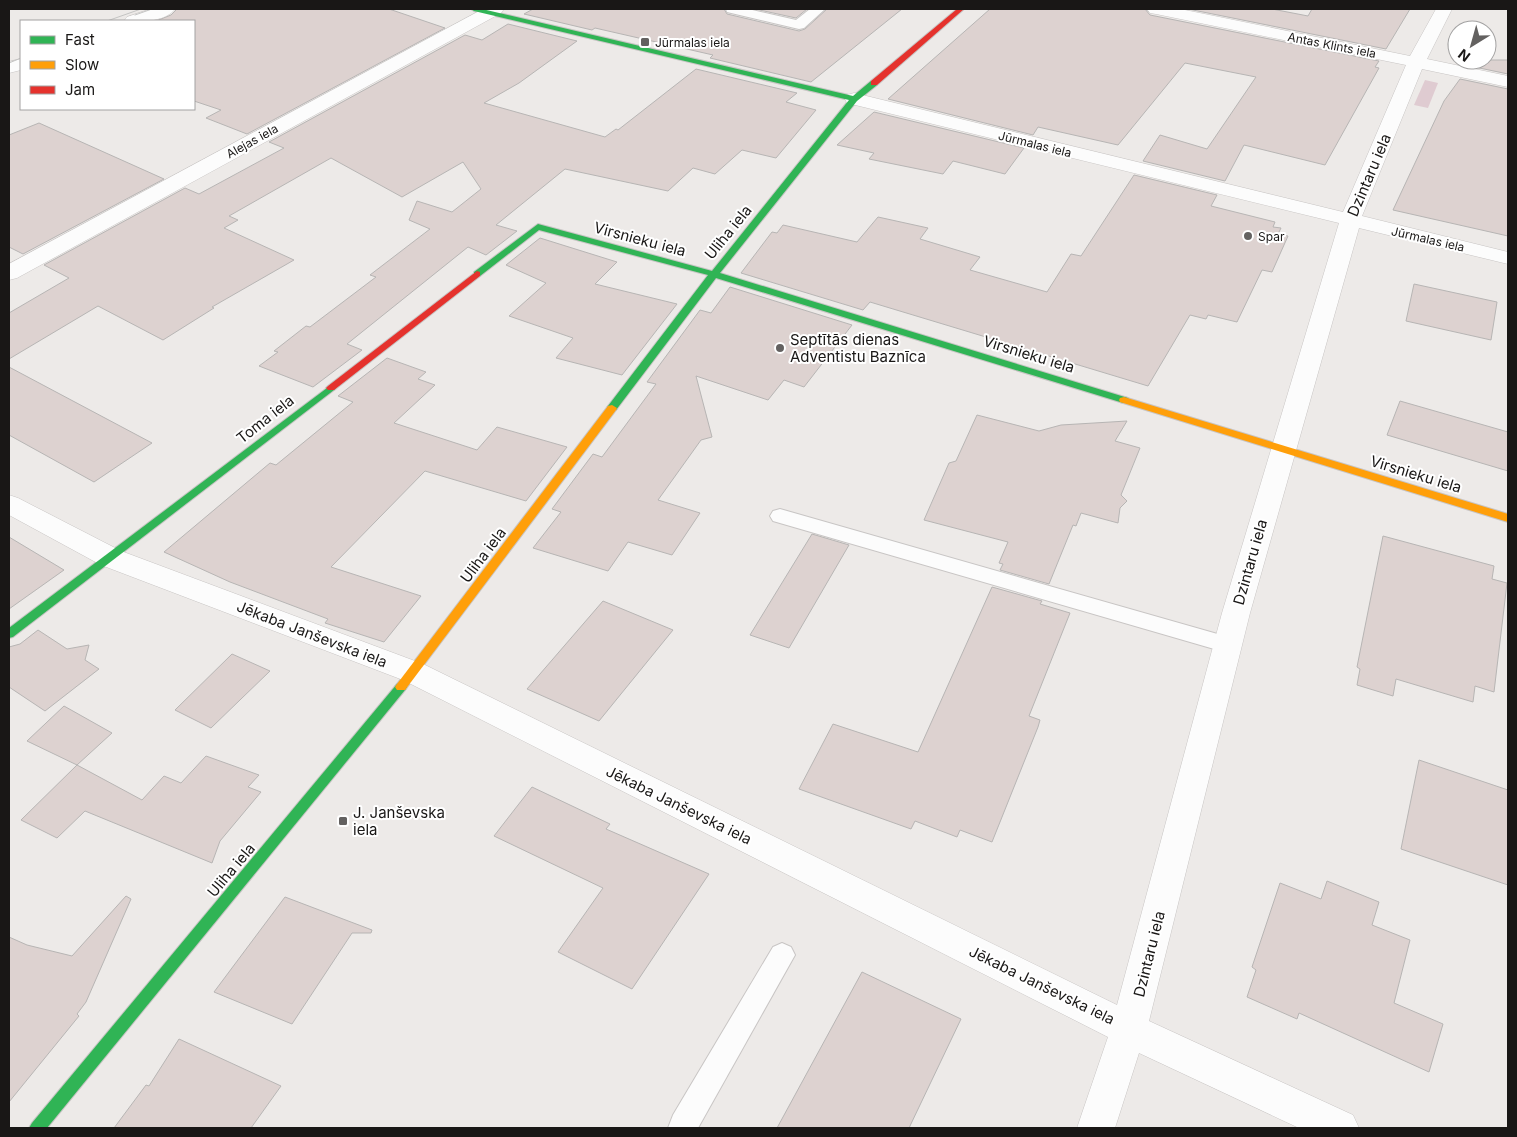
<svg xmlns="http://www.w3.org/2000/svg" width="1517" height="1137" font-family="Inter,sans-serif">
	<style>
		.green { fill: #dfcbd1 }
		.building { fill: #ddd2d0; stroke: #b7b5b4 }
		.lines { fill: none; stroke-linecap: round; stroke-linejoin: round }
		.lane-casing { stroke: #c8c5c4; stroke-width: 2 }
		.street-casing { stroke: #c8c5c4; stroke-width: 1 }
		.fast-casing { stroke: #c8c5c4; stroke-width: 2 }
		.slow-casing { stroke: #c8c5c4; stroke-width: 2 }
		.jam-casing { stroke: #c8c5c4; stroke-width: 2 }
		.lane { fill: #fcfcfc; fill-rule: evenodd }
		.street { fill: #fcfcfc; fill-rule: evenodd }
		.fast { fill: #30b455; fill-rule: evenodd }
		.slow { fill: #ff9f0a; fill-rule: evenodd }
		.jam { fill: #e5322d; fill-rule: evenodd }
		.tram { stroke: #c4c4c3; stroke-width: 1 }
		.poi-dot { fill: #636160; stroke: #fff; stroke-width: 2 }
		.labels { text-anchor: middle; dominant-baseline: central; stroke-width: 4; stroke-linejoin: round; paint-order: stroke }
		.far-poi-label { font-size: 12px; fill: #191716; stroke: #fff; text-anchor: start }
		.far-street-label { font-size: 12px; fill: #191716; stroke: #fff }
		.street-label { font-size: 15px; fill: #191716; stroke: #fff }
		.poi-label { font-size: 15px; fill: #191716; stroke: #fff; text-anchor: start }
	</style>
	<rect width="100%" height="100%" fill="#edeae8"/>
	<!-- green -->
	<path class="green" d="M1425 80 1438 83 1428 108 1414 105Z"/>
	<!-- building -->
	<g class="building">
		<path d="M177 9H389L445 28 247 134 206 118 221 110 194 101V21H156L171 15Z"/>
		<path d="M533 9H724L727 14 799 31 805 29 827 9H902L811 82 710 58 713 55 595 28 592 30 524 14Z"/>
		<path d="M755 9H807L796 18Z"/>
		<path d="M990 9H1145L1150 15 1379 61 1375 67 1379 68 1325 165 1244 145 1225 181 1143 161 1160 135 1207 149 1256 77 1185 63 1118 145 1038 127 1033 135 888 99Z"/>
		<path d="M1188 9H1272L1308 16 1312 9H1410L1386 49Z"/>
		<path d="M508 24 577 41 519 83 484 103 605 137 616 129 618 130 696 69 797 93 786 102 816 110 776 158 742 150 715 174 693 168 668 191 565 169 496 225 517 231 486 255 468 247 347 344 362 350 313 387 259 366 278 352 274 351 306 326 310 327 376 277 370 275 430 229 409 220 417 201 452 212 481 189 463 162 402 197 331 158 229 216 238 220 224 228 294 260 212 307 214 308 163 340 98 306 9 359V313L69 278 44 265 185 188 199 194 284 148 269 142 465 35 482 40Z"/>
		<path d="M1474 60H1508V74L1470 66Z"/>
		<path d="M1460 79 1508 89V236L1393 210 1444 101Z"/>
		<path d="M874 112 1024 148 1005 174 953 161 943 174 869 159 874 153 837 145Z"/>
		<path d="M39 123 164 179 23 254 9 247V135Z"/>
		<path d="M1134 175 1217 195 1211 206 1275 222 1273 227 1281 228 1278 234 1288 236 1272 272 1262 270 1237 322 1208 315 1206 319 1190 315 1148 386 870 302 863 310 741 273 772 232 777 233 783 225 857 242 878 217 928 228 920 239 980 257 970 270 1047 292 1071 254 1081 256Z"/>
		<path d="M540 238 617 262 595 284 677 304 622 375 556 358 573 338 509 316 546 283 506 265Z"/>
		<path d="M1414 284 1497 302 1491 340 1406 321Z"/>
		<path d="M730 287 852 325 804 387 784 380 768 400 696 376 712 437 701 440 658 500 700 513 672 555 628 542 608 571 533 548 561 512 552 509 593 454 602 457 656 384 647 382 700 310 711 313Z"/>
		<path d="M387 358 426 372 418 379 435 385 394 423 477 450 497 427 567 447 526 501 425 471 331 567 421 596 384 642 325 623 328 619 230 582 164 552 270 463 276 465 353 402 338 396Z"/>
		<path d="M9 367 152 443 94 482 9 435Z"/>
		<path d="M1400 401 1508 432V471L1387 435Z"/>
		<path d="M977 415 1039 431 1061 425 1127 421 1115 441 1140 448 1121 495 1127 501 1120 508 1118 523 1081 513 1076 526 1073 525 1049 584 1000 570 1003 564 999 563 1008 542 924 520 949 463 956 461Z"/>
		<path d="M812 534 849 545 789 648 750 635Z"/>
		<path d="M1383 536 1494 566 1492 579 1507 583 1494 692 1475 686 1473 702 1396 679 1393 696 1357 685 1360 669 1357 667Z"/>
		<path d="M9 537 64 570 9 609Z"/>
		<path d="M992 587 1042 601 1040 604 1070 613 1029 716 1040 720 1038 727 992 842 960 830 957 837 915 821 911 829 799 789 833 724 918 752Z"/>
		<path d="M603 601 673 630 599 721 527 689Z"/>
		<path d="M38 630 67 649 89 645 85 660 99 669 45 711 9 687V647L20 644Z"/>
		<path d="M232 654 270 671 211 728 175 710Z"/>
		<path d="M64 706 112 733 77 765 27 741Z"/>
		<path d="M206 756 259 775 248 787 261 792 220 841 212 863 85 811 57 838 21 820 77 765 142 800 164 776 181 783Z"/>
		<path d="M1419 760 1508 790V885L1401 849Z"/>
		<path d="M532 787 610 824 606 829 709 874 632 989 558 952 603 888 494 836Z"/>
		<path d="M1327 881 1379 902 1372 925 1410 940 1394 1003 1443 1024 1429 1072 1299 1013 1297 1019 1247 997 1256 970 1252 967 1280 883 1321 899Z"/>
		<path d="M126 896 131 899 86 1002 77 1014 79 1016 9 1102V937L27 945 72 956Z"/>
		<path d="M285 897 372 930 371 933H352L292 1024 214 992Z"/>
		<path d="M862 972 961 1019 909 1128H777Z"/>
		<path d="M179 1039 281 1086 251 1128H114L146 1085 149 1086Z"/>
	</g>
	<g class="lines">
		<!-- lane casing -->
		<g class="lane-casing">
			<g id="lane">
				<path d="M726 9H748L796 20 810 9H825L804 28 799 29 727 12Z"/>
				<path d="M780 509 1228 637 1236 639 1239 645 1236 651 1228 653 773 521 770 516 773 511Z"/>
				<path d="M782 943 791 947 795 955 698 1128H668L673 1115 773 947Z"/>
			</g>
		</g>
		<!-- street casing -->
		<g class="street-casing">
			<g id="street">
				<path d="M151 9H175C165 22 139 22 124 21L127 17Z"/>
				<path d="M483 9H504L501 13 17 278 9 280V264Z"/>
				<path d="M1147 9H1180L1410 56 1436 9H1452L1427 59 1508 76V87L1422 69 1362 216 1508 252V264L1359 228 1250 613 1149 1021 1353 1115 1359 1128H1299L1139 1053 1115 1128H1077L1108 1037 403 680 101 565 9 515V495L18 498 121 551 423 664 1117 1005 1222 613 1339 223 847 103 845 99 847 95 854 93 1343 212 1406 65 1156 14 1150 13Z"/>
				<path d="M21 59V70L9 73V62Z"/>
			</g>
		</g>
		<!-- fast casing -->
		<g class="fast-casing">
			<g id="fast">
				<path d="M471 9H482L853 96 871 81H877V85L857 101 720 273 1128 398 1129 400 1124 403 1120 402 716 278 616 410H608L607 408 608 406 708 275 539 230 480 276H474V272L538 224 712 271 849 100 474 11Z"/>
				<path d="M331 385 334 386 336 388 334 390 13 637 9 638V628Z"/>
				<path d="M401 682 405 684 407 687 405 690 47 1128H29L32 1123 397 684Z"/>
			</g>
		</g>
		<!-- slow casing -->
		<g class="slow-casing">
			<g id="slow">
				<path d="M1124 397 1508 514V522L1120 402 1119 400 1120 398Z"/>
				<path d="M612 405 617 408 616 410 405 690H397L395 687 397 684 608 406Z"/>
			</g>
		</g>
		<!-- jam casing -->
		<g class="jam-casing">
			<g id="jam">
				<path d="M957 9H964L877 85H871V81Z"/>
				<path d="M477 271 480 272V276L334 390H328L326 388 328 386Z"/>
			</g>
		</g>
		<!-- lane -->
		<use href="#lane" class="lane"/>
		<!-- street -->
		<use href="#street" class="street"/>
		<!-- fast -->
		<use href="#fast" class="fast"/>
		<!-- slow -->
		<use href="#slow" class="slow"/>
		<!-- jam -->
		<use href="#jam" class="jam"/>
		<!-- tram -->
		<g class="tram">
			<path d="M135 15 152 9"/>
			<path d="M107 21 141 9"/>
			<path d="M9 63 21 58"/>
		</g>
	</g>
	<!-- markers -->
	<g class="poi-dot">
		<rect x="640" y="37" width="10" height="10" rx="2.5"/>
		<circle cx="1248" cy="236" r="5"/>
		<circle cx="780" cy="348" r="5"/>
		<rect x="338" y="816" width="10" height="10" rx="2.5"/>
	</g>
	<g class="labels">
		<!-- far-poi labels -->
		<g class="far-poi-label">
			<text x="655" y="42">Jūrmalas iela</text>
			<text x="1258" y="236">Spar</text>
		</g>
		<!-- far-street labels -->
		<g class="far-street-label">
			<text transform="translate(1332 45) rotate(11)">Antas Klints iela</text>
			<text transform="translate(252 141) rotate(-29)">Alejas iela</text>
			<text transform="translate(1035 144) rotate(14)">Jūrmalas iela</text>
			<text transform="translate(1428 239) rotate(13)">Jūrmalas iela</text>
		</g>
		<!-- street labels -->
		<g class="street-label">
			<text transform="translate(1369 175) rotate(-67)">Dzintaru iela</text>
			<text transform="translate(728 232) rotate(-51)">Uliha iela</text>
			<text transform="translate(640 239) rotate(15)">Virsnieku iela</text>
			<text transform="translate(1029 354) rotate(17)">Virsnieku iela</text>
			<text transform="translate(265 419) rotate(-38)">Toma iela</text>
			<text transform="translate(1416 474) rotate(17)">Virsnieku iela</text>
			<text transform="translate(483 555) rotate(-53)">Uliha iela</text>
			<text transform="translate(1250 562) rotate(-74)">Dzintaru iela</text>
			<text transform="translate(312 634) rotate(21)">Jēkaba Janševska iela</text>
			<text transform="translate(679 805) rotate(26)">Jēkaba Janševska iela</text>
			<text transform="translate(231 870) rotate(-50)">Uliha iela</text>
			<text transform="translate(1149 954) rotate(-76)">Dzintaru iela</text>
			<text transform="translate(1042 985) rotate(26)">Jēkaba Janševska iela</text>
		</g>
		<!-- poi labels -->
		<g class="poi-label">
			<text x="790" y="339">Septītās dienas<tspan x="790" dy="17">Adventistu Baznīca</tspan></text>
			<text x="353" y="812">J. Janševska<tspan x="353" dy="17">iela</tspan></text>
		</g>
	</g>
	<!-- border -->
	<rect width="1517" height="1137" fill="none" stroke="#191716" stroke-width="20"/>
	<!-- legend -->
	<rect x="20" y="20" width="175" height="90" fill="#ffffff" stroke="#a3a2a2"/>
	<rect x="30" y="36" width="25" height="8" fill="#30b455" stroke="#a3a2a2"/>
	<text x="65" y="45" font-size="15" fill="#191716">Fast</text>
	<rect x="30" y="61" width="25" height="8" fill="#ff9f0a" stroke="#a3a2a2"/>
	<text x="65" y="70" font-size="15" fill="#191716">Slow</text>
	<rect x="30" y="86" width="25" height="8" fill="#e5322d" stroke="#a3a2a2"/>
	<text x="65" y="95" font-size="15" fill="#191716">Jam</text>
	<!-- north arrow -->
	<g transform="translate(1472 45) rotate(217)"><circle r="24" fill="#ffffff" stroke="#a3a2a2"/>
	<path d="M0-4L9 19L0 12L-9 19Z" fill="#636160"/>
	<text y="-8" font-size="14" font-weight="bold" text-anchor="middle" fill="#191716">N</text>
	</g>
</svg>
